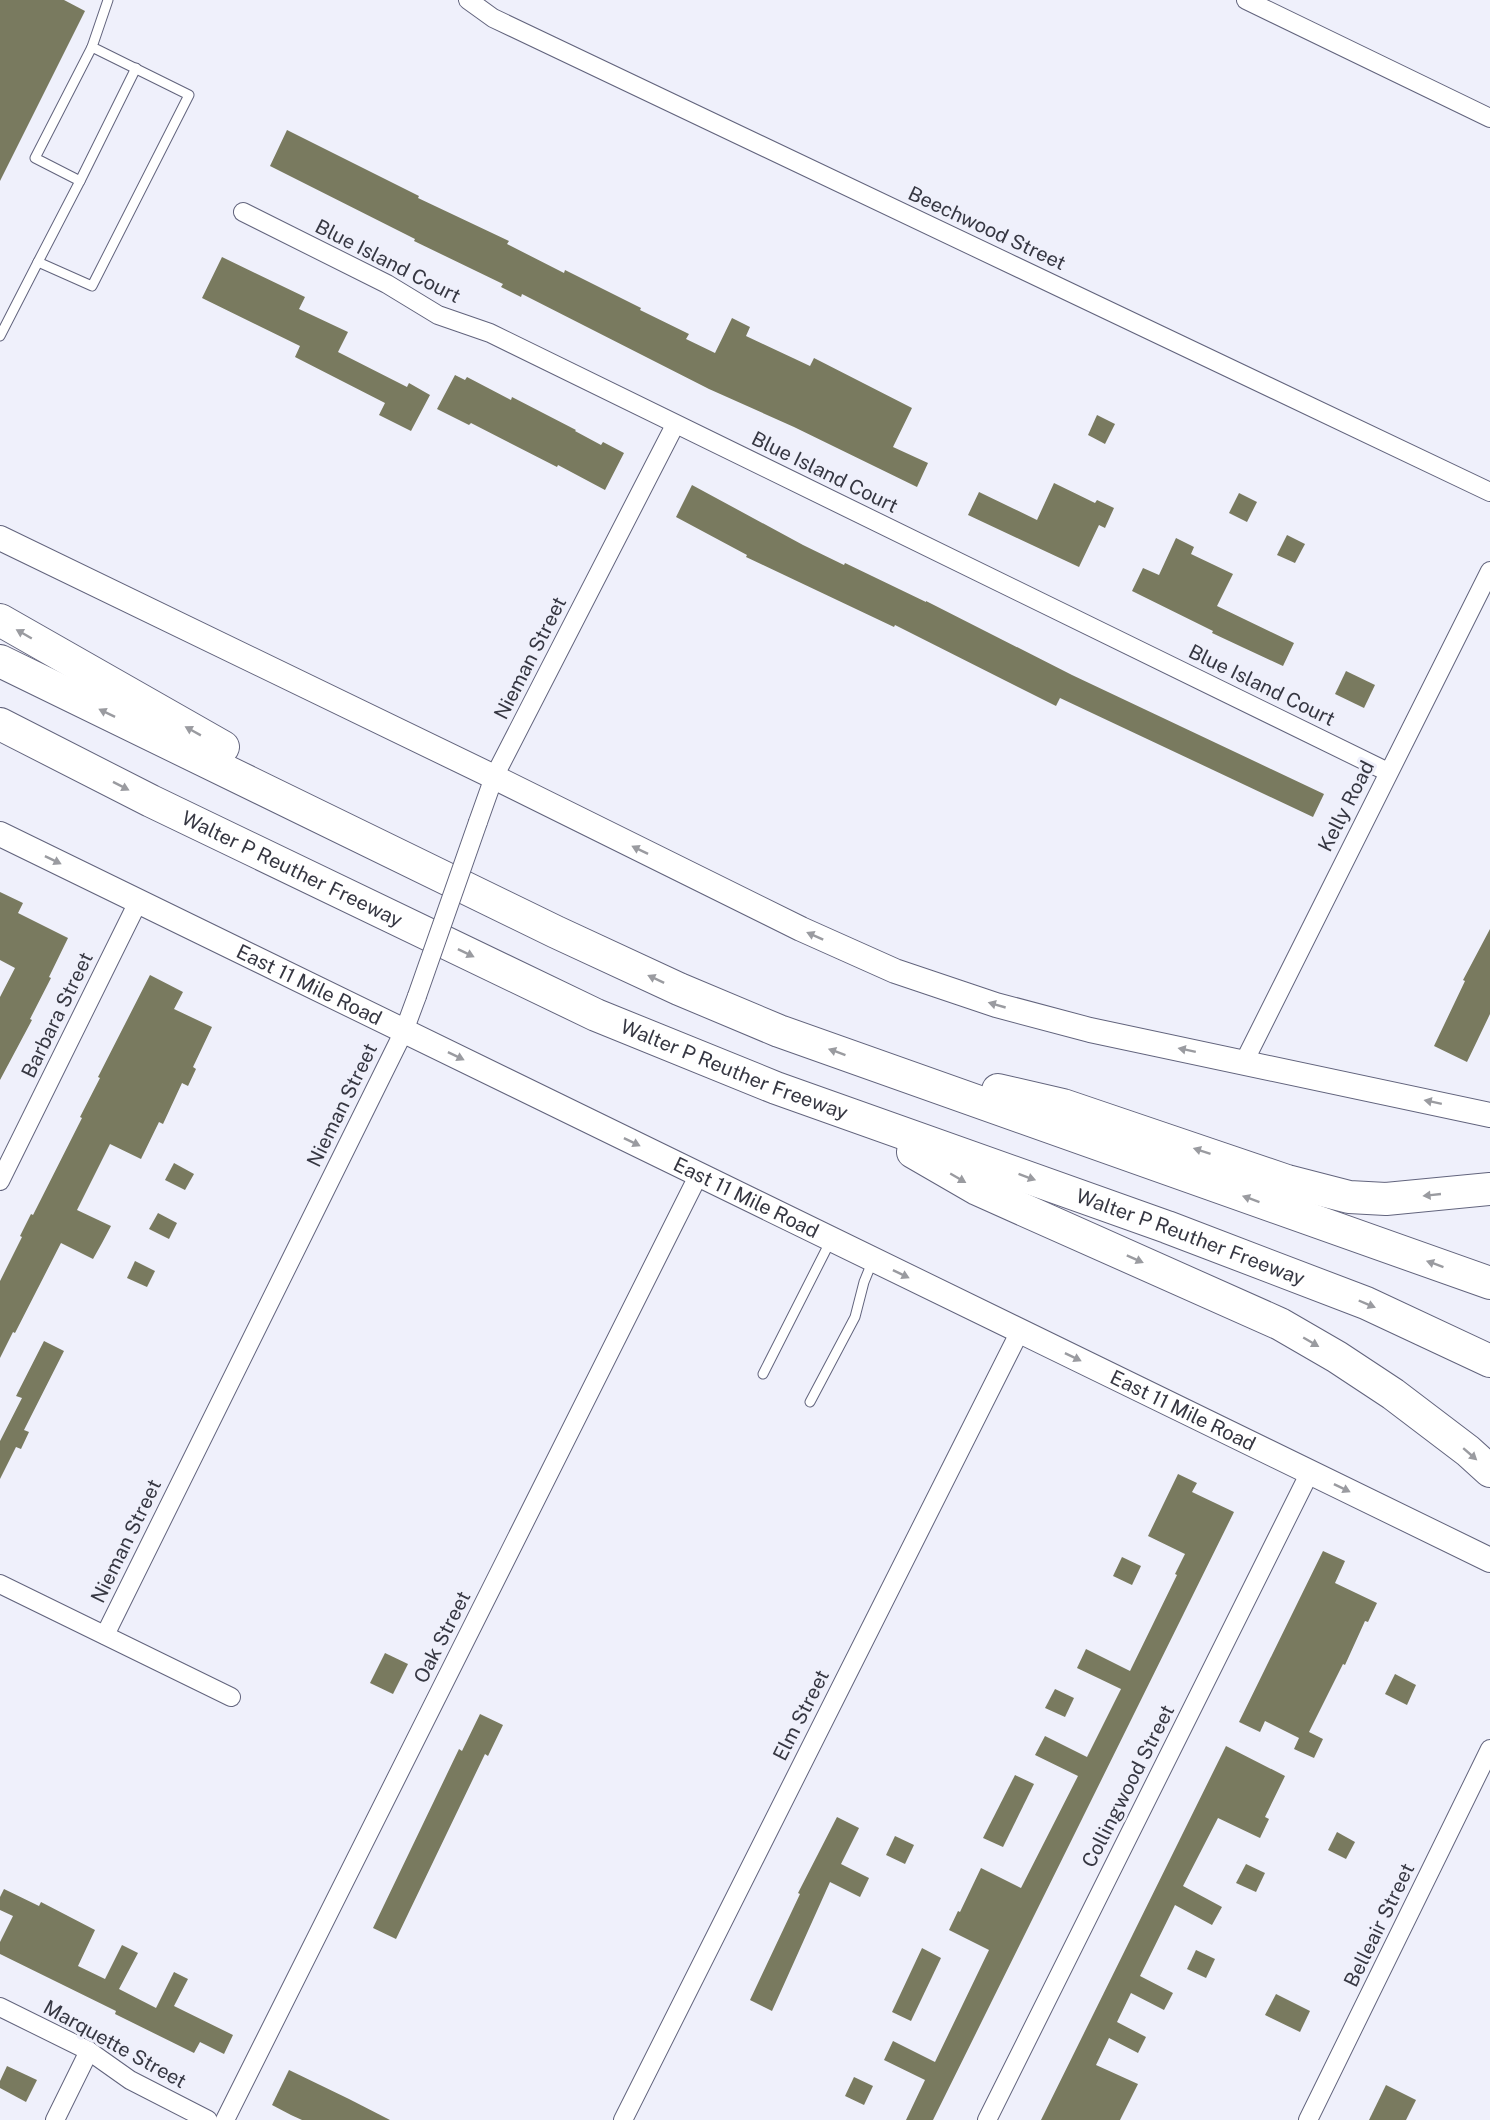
<svg xmlns="http://www.w3.org/2000/svg" width="1490" height="2120" font-family="'Public Sans',sans-serif">
	<style>
		.building { fill: #797a5f }
		.lines { fill: none; stroke-linecap: round; stroke-linejoin: round }
		.lane-casing { stroke: #62647d; stroke-width: 11 }
		.street-casing { stroke: #62647d; stroke-width: 20 }
		.secondary-casing { stroke: #62647d; stroke-width: 26 }
		.highway-casing { stroke: #62647d; stroke-width: 34 }
		.lane { stroke: #fff; stroke-width: 9 }
		.street { stroke: #fff; stroke-width: 18 }
		.secondary { stroke: #fff; stroke-width: 24 }
		.highway { stroke: #fff; stroke-width: 32 }
		.street-bridge-casing { stroke: #62647d; stroke-width: 20; stroke-linecap: butt }
		.street-bridge { stroke: #fff; stroke-width: 18 }
		.oneway { fill: #9a9ba0 }
		.labels { text-anchor: middle; dominant-baseline: central; stroke-width: 6; stroke-linejoin: round; paint-order: stroke }
		.street-label { font-size: 20px; fill: #363742; stroke: #eff0fb }
	</style>
	<rect width="100%" height="100%" fill="#eff0fb"/>
	<!-- building -->
	<g class="building">
		<path d="M0 0H64L85 11 0 181Z"/>
		<path d="M287 130 419 196 418 198 509 241 507 244 564 273 565 270 641 308 640 310 689 334 686 339 715 353 732 318 750 327 746 336 810 366 814 358 912 408 893 447 928 463 917 487 794 427 709 389 522 294 521 297 501 287 503 284 414 241 415 239 270 166Z"/>
		<path d="M222 257 305 297 299 309 348 332 338 352 407 387 409 383 430 395 411 431 379 415 385 403 295 357 300 346 202 298Z"/>
		<path d="M455 375 465 380 467 377 511 400 512 397 576 430 575 431 601 445 603 442 624 453 605 490 558 465 557 467 471 423 469 425 437 409Z"/>
		<path d="M1097 415 1115 424 1105 444 1088 435Z"/>
		<path d="M1054 483 1095 503 1097 500 1114 508 1105 528 1099 525 1079 567 968 515 979 492 1037 520Z"/>
		<path d="M692 485 803 545 844 565 845 563 926 602V601L1072 675 1324 794 1313 817 1060 698 1056 706 895 625 894 627 746 557 747 555 676 517Z"/>
		<path d="M1239 493 1257 502 1247 522 1229 513Z"/>
		<path d="M1287 535 1305 544 1295 563 1277 555Z"/>
		<path d="M1176 538 1194 547 1191 554 1233 574 1217 606 1294 643 1283 666 1212 633 1213 631 1132 591 1143 568 1159 575Z"/>
		<path d="M1346 671 1375 685 1364 708 1335 694Z"/>
		<path d="M0 892 23 903 18 913 68 938 49 977 51 978 30 1019 32 1020 0 1080V997L15 968 0 960Z"/>
		<path d="M1490 929V1014L1467 1062 1434 1046 1465 981 1463 980Z"/>
		<path d="M150 975 183 992 174 1009 212 1027 193 1067 196 1069 188 1086 182 1083 163 1124 159 1122 141 1159 110 1144 77 1210 111 1226 102 1243 93 1259 61 1243 15 1333 13 1332 0 1358V1281L22 1237 20 1236 31 1214 33 1215 82 1118 80 1117 100 1078 98 1077Z"/>
		<path d="M174 1163 194 1174 185 1190 165 1180Z"/>
		<path d="M158 1213 177 1223 169 1239 149 1229Z"/>
		<path d="M135 1261 155 1271 147 1287 127 1278Z"/>
		<path d="M44 1341 64 1351 24 1430 29 1432 21 1449 16 1447 0 1479V1441L22 1398 16 1396Z"/>
		<path d="M1178 1474 1197 1483 1192 1492 1234 1512 933 2120H906L925 2080 884 2060 893 2041 935 2062 989 1950 949 1930 958 1911 960 1912 981 1868 1021 1888 1078 1776 1035 1755 1045 1736 1087 1757 1121 1689 1077 1668 1086 1649 1130 1671 1177 1575 1175 1574 1185 1554 1148 1536Z"/>
		<path d="M1323 1551 1345 1561 1335 1583 1377 1603 1368 1622 1365 1621 1345 1665 1343 1664 1309 1732 1323 1739 1314 1758 1294 1749 1299 1738 1265 1721 1260 1732 1239 1722Z"/>
		<path d="M1122 1557 1141 1566 1132 1585 1113 1576Z"/>
		<path d="M385 1653 408 1664 393 1694 370 1683Z"/>
		<path d="M1395 1674 1416 1685 1407 1705 1385 1694Z"/>
		<path d="M1055 1689 1074 1698 1065 1717 1045 1708Z"/>
		<path d="M480 1714 503 1725 488 1756 485 1754 396 1939 373 1928 459 1749 462 1751Z"/>
		<path d="M1226 1746 1285 1776 1265 1817 1269 1819 1260 1838 1218 1818 1183 1886 1222 1907 1212 1925 1175 1905 1140 1976 1173 1993 1164 2010 1131 1993 1117 2022 1146 2037 1138 2053 1109 2038 1096 2065 1138 2084 1120 2120H1041Z"/>
		<path d="M1015 1775 1034 1784 1003 1847 983 1838Z"/>
		<path d="M837 1817 859 1828 841 1864 869 1878 860 1897 830 1882 772 2011 750 2000 800 1894 798 1893Z"/>
		<path d="M1337 1832 1355 1842 1346 1859 1328 1850Z"/>
		<path d="M895 1836 914 1845 905 1864 886 1855Z"/>
		<path d="M1246 1864 1265 1873 1256 1892 1236 1883Z"/>
		<path d="M4 1889 39 1906 41 1902 95 1930 78 1966 105 1979 122 1945 138 1953 119 1989 156 2008 174 1972 188 1979 174 2006 233 2035 224 2054 200 2042 194 2053 115 2014 116 2011 0 1954V1942L13 1916 0 1910V1897Z"/>
		<path d="M922 1948 941 1958 911 2021 892 2012Z"/>
		<path d="M1196 1950 1215 1959 1206 1978 1187 1969Z"/>
		<path d="M1276 1994 1310 2011 1300 2032 1265 2015Z"/>
		<path d="M7 2066 37 2080 26 2102 0 2088V2081Z"/>
		<path d="M289 2070 349 2099 390 2120H302L291 2115 272 2105Z"/>
		<path d="M854 2077 873 2086 864 2105 845 2096Z"/>
		<path d="M1386 2085 1416 2100 1406 2120H1369Z"/>
	</g>
	<g class="lines">
		<!-- lane casing -->
		<g class="lane-casing">
			<g id="lane">
				<path d="M80 181 136 68"/>
				<path d="M38 262 80 181 35 158 92 47"/>
				<path d="M0 336 38 262 92 286 189 95 92 47 108 0"/>
				<path d="M763 1374 831 1240"/>
				<path d="M810 1402 855 1317 864 1282 873 1260"/>
			</g>
		</g>
		<!-- street casing -->
		<g class="street-casing">
			<g id="street">
				<path d="M468 0 493 18 1490 492"/>
				<path d="M1246 0 1490 118"/>
				<path d="M243 212 387 284 438 315 490 333 1388 772"/>
				<path d="M478 822 494 777 675 425"/>
				<path d="M1244 1062 1490 571"/>
				<path d="M0 1181 138 902"/>
				<path d="M0 1584 231 1697"/>
				<path d="M105 1635 404 1031 417 996"/>
				<path d="M0 2007 89 2051 130 2080 208 2120"/>
				<path d="M55 2120 89 2051"/>
				<path d="M225 2120 699 1174"/>
				<path d="M623 2120 1020 1331"/>
				<path d="M987 2120 1310 1472"/>
				<path d="M1308 2120 1490 1749"/>
			</g>
		</g>
		<!-- secondary casing -->
		<g class="secondary-casing">
			<g id="secondary">
				<path d="M0 538 494 777 801 929 895 971 996 1005 1090 1030 1490 1115"/>
				<path id="s1" d="M0 834 1490 1560"/>
			</g>
		</g>
		<!-- highway casing -->
		<g class="highway-casing">
			<g id="highway">
				<path d="M0 620 223 747"/>
				<path d="M0 661 556 932 679 989 779 1031 1490 1283"/>
				<path id="s2" d="M0 724 151 801 596 1015 776 1088 1167 1227 1366 1303 1490 1361"/>
				<path d="M998 1090 1063 1105 1287 1181 1349 1197 1386 1199 1490 1189"/>
				<path d="M913 1152 977 1189 1280 1324 1337 1357 1393 1394 1468 1451 1490 1471"/>
			</g>
		</g>
		<!-- lane -->
		<use href="#lane" class="lane"/>
		<!-- street -->
		<use href="#street" class="street"/>
		<!-- secondary -->
		<use href="#secondary" class="secondary"/>
		<!-- highway -->
		<use href="#highway" class="highway"/>
		<!-- street-bridge casing -->
		<g class="street-bridge-casing">
			<path id="street-bridge" d="M417 996 478 822"/>
		</g>
		<!-- street-bridge -->
		<use href="#street-bridge" class="street-bridge"/>
	</g>
	<!-- one-way arrows -->
	<defs><path id="oneway-solid" d="M-6-.8H1V-3.2L6.5 0L1 3.2V.8H-6Z" transform="scale(1.5)"/></defs>
	<g class="oneway">
		<use href="#oneway-solid" transform="translate(24 634) rotate(-150)"/>
		<use href="#oneway-solid" transform="translate(107 713) rotate(-154)"/>
		<use href="#oneway-solid" transform="translate(193 731) rotate(-151)"/>
		<use href="#oneway-solid" transform="translate(121 786) rotate(27)"/>
		<use href="#oneway-solid" transform="translate(640 850) rotate(-154)"/>
		<use href="#oneway-solid" transform="translate(53 860) rotate(26)"/>
		<use href="#oneway-solid" transform="translate(815 936) rotate(-156)"/>
		<use href="#oneway-solid" transform="translate(466 953) rotate(26)"/>
		<use href="#oneway-solid" transform="translate(656 979) rotate(-155)"/>
		<use href="#oneway-solid" transform="translate(997 1005) rotate(-164)"/>
		<use href="#oneway-solid" transform="translate(1187 1050) rotate(-168)"/>
		<use href="#oneway-solid" transform="translate(837 1052) rotate(-160)"/>
		<use href="#oneway-solid" transform="translate(456 1056) rotate(26)"/>
		<use href="#oneway-solid" transform="translate(1433 1102) rotate(-168)"/>
		<use href="#oneway-solid" transform="translate(632 1142) rotate(26)"/>
		<use href="#oneway-solid" transform="translate(1202 1151) rotate(-162)"/>
		<use href="#oneway-solid" transform="translate(1027 1177) rotate(20)"/>
		<use href="#oneway-solid" transform="translate(958 1178) rotate(30)"/>
		<use href="#oneway-solid" transform="translate(1432 1195) rotate(174)"/>
		<use href="#oneway-solid" transform="translate(1251 1199) rotate(-160)"/>
		<use href="#oneway-solid" transform="translate(1135 1259) rotate(24)"/>
		<use href="#oneway-solid" transform="translate(1435 1264) rotate(-160)"/>
		<use href="#oneway-solid" transform="translate(901 1274) rotate(26)"/>
		<use href="#oneway-solid" transform="translate(1367 1304) rotate(23)"/>
		<use href="#oneway-solid" transform="translate(1311 1342) rotate(30)"/>
		<use href="#oneway-solid" transform="translate(1073 1357) rotate(26)"/>
		<use href="#oneway-solid" transform="translate(1470 1454) rotate(41)"/>
		<use href="#oneway-solid" transform="translate(1342 1488) rotate(26)"/>
	</g>
	<g class="labels">
		<!-- street labels -->
		<g class="street-label">
			<text transform="translate(987 228) rotate(25)">Beechwood Street</text>
			<text transform="translate(388 261) rotate(27)">Blue Island Court</text>
			<text transform="translate(825 472) rotate(26)">Blue Island Court</text>
			<text transform="translate(530 658) rotate(-63)">Nieman Street</text>
			<text transform="translate(1262 685) rotate(26)">Blue Island Court</text>
			<text transform="translate(1346 806) rotate(-63)">Kelly Road</text>
			<text stroke="none"><textPath href="#s2" startOffset="326">Walter P Reuther Freeway</textPath></text>
			<text stroke="none"><textPath href="#s1" startOffset="344">East 11 Mile Road</textPath></text>
			<text transform="translate(57 1015) rotate(-64)">Barbara Street</text>
			<text stroke="none"><textPath href="#s2" startOffset="812">Walter P Reuther Freeway</textPath></text>
			<text transform="translate(342 1105) rotate(-64)">Nieman Street</text>
			<text stroke="none"><textPath href="#s1" startOffset="830">East 11 Mile Road</textPath></text>
			<text stroke="none"><textPath href="#s2" startOffset="1298">Walter P Reuther Freeway</textPath></text>
			<text stroke="none"><textPath href="#s1" startOffset="1316">East 11 Mile Road</textPath></text>
			<text transform="translate(126 1541) rotate(-64)">Nieman Street</text>
			<text transform="translate(442 1637) rotate(-63)">Oak Street</text>
			<text transform="translate(801 1715) rotate(-63)">Elm Street</text>
			<text transform="translate(1128 1786) rotate(-63)">Collingwood Street</text>
			<text transform="translate(1379 1925) rotate(-64)">Belleair Street</text>
			<text transform="translate(115 2044) rotate(29)">Marquette Street</text>
		</g>
	</g>
</svg>
